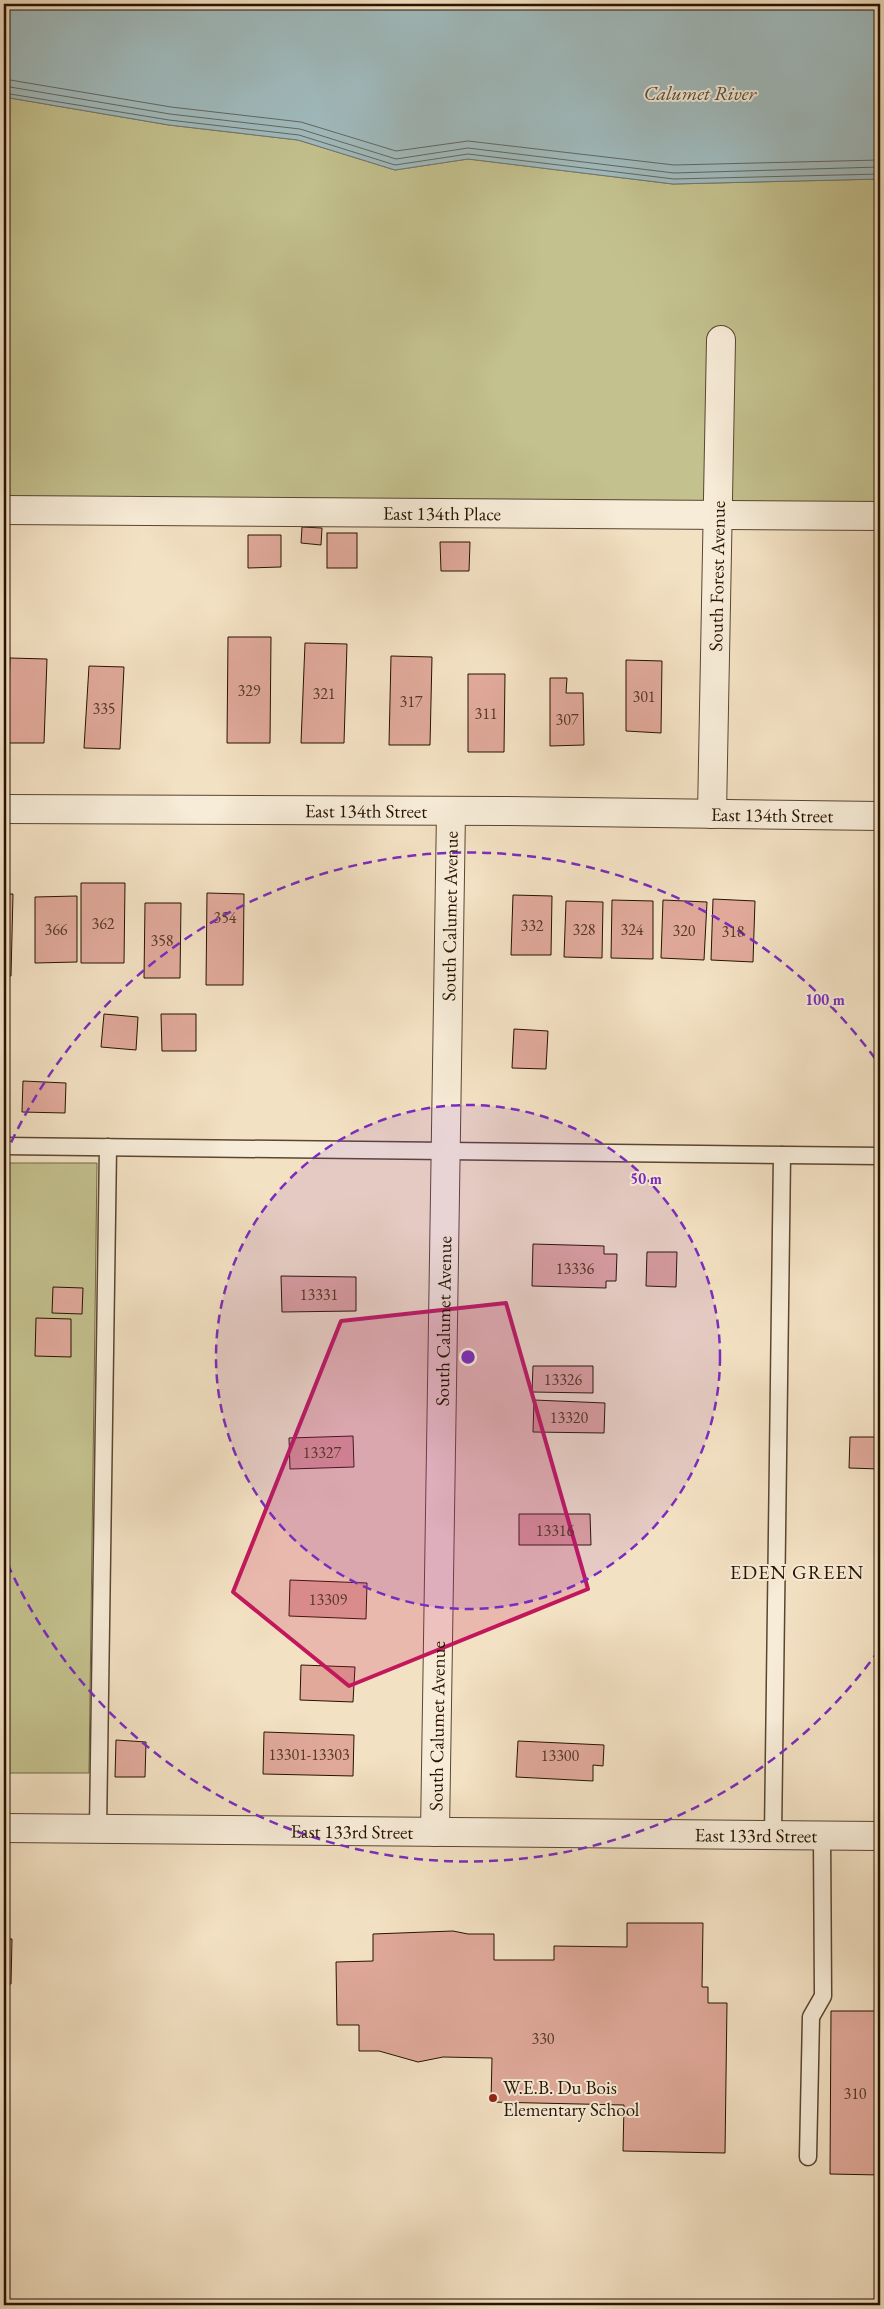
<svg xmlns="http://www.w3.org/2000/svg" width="884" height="2309" font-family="'EB Garamond',serif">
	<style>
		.green { fill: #c3c18e; stroke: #756a47 }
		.water { fill: #a0bbbe; stroke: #707872 }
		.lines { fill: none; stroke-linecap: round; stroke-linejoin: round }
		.shore { stroke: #64675f; stroke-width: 1 }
		.building { fill: #e0a99a; stroke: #271300 }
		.lane-casing { stroke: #5a4631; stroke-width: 19 }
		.street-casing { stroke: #5a4631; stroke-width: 30 }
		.lane { stroke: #f7ecd8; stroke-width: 16 }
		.street { stroke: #f7ecd8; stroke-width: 28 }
		.marked { fill: #c2185b; fill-opacity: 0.2; stroke: #c2185b; stroke-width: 4; stroke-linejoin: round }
		.ring { fill: none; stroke: #7b2cbf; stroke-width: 2.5; stroke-dasharray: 9 6 }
		.poi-dot { fill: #8f2418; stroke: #f7ecd8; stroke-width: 2 }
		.labels { text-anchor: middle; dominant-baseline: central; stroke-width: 4; stroke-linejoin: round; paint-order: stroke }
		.number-label { font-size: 16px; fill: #553826 }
		.street-label { font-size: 19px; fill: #271300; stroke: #f7ecd8 }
		.poi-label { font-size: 19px; fill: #271300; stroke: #f7ecd8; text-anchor: start }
		.water-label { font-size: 20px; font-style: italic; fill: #514e42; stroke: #f7ecd8 }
		.neighbourhood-label { font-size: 20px; letter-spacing: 1px; fill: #271300; stroke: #f7ecd8 }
		.centre { fill: #7b2cbf; stroke: #f7ecd8; stroke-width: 2.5 }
		.ring-label { font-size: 15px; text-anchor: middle; font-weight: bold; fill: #7b2cbf; stroke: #f7ecd8; stroke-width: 4; stroke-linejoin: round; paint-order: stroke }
	</style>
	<rect width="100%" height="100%" fill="#f3e1c3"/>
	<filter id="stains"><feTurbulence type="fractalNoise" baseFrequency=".004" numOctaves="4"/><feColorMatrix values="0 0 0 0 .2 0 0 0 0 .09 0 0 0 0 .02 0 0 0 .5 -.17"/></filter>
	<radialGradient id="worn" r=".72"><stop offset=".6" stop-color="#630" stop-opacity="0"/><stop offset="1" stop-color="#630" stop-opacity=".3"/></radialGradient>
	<!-- green -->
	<g class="green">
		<path d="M4 97 169 125 298 140 395 170 468 159 673 184 880 179V507L4 502Z"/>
		<path d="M4 1163H97L89 1773H4Z"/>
	</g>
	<!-- water -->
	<path class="water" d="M4 4H880V179L673 184 468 159 395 170 298 140 169 125 4 97Z"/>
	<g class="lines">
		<!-- shore -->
		<g class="shore">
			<path d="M4 79 171 107 301 122 396 151 468 141 674 165 880 160"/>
			<path d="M4 86 170 114 300 129 396 159 468 148 674 173 880 167"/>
			<path d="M4 93 169 120 299 135 395 165 468 154 674 179 880 174"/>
		</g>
	</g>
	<!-- building -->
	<g class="building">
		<path d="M302 527 322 528 321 545 301 543Z"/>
		<rect x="327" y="533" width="30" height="35"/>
		<path d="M248 535H281V567L248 568Z"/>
		<path d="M440 542H470L469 571H441Z"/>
		<path d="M228 637H271L270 743H227Z"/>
		<path d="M305 643 347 644 344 743H301Z"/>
		<path d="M391 656 432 657 430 745H389Z"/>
		<path d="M10 658 47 659 44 743H7Z"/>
		<path d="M626 660 662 661 661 733 626 731Z"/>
		<path d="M89 666 124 667 120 749 84 748Z"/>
		<path d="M468 674H505L504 752H468Z"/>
		<path d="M550 678H567L566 693H583L584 745 550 746Z"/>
		<path d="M81 883H125L124 963H81Z"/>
		<path d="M207 893 244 894 243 985H206Z"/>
		<path d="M4 894H13L11 976H4Z"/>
		<path d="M513 895 552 896 551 955H511Z"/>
		<path d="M77 896V962L35 963V897Z"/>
		<path d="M713 899 755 901 753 962 711 960Z"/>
		<path d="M612 900 653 901V959L611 958Z"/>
		<path d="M663 900 707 902 704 960 661 958Z"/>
		<path d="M566 901 603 902 602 958 564 957Z"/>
		<path d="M145 903H181L180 978H144Z"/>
		<path d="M104 1014 138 1017 136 1050 101 1047Z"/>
		<path d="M161 1014H196V1051H162Z"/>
		<path d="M514 1029 548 1031 546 1069 512 1068Z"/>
		<path d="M23 1081 66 1083 65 1113 22 1112Z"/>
		<path d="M533 1244 604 1246V1254H617L616 1281H606V1288L532 1286Z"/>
		<path d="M647 1252H677L676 1287 646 1286Z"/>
		<path d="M281 1276 356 1277V1311L282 1312Z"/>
		<path d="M53 1287 83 1288 82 1314 52 1313Z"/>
		<path d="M36 1318 71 1319V1357L35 1356Z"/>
		<path d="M533 1366H593V1393L532 1392Z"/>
		<path d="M534 1400 605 1403 604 1433 533 1432Z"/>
		<path d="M353 1436 354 1467 290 1469 289 1438Z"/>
		<path d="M850 1437H880V1469L849 1468Z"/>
		<path d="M519 1514H590L591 1545H519Z"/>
		<path d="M290 1580 367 1583 366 1619 289 1616Z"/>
		<path d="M301 1665 355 1667 353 1702 300 1700Z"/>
		<path d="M264 1732 354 1735 353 1776 263 1774Z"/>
		<path d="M116 1740 146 1742 145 1777H115Z"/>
		<path d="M518 1741 604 1745 603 1766 593 1765V1781L516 1777Z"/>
		<path d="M627 1923H703L702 1987H708V2003H727L725 2153 623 2151 624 2105 491 2102 492 2058 443 2057 418 2062 379 2051H359V2025H337L336 1962 373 1961V1934L453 1931 468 1934H494V1960H554V1946L627 1947Z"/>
		<path d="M4 1939H12L11 1984 4 1983Z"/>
		<path d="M831 2011H880V2175L830 2174Z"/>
	</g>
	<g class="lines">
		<!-- lane casing -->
		<g class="lane-casing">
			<g id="lane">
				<path d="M4 1146 880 1156"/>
				<path d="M98 1829 108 1147"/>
				<path d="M773 1835 782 1155"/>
				<path d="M808 2157 811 2017 823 1996 822 1835"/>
			</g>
		</g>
		<!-- street casing -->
		<g class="street-casing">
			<g id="street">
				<path id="s1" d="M4 510 880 516"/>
				<path id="s2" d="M4 809 502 811 880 816"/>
				<path id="s3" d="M712 814 721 340"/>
				<path id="s4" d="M4 1828 880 1836"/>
				<path id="s5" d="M435 1832 451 811"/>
			</g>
		</g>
		<!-- lane -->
		<use href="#lane" class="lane"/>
		<!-- street -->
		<use href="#street" class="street"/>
	</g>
	<!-- marked area -->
	<path class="marked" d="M506 1303 588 1589 349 1686 233 1592 341 1321Z"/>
	<!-- distance rings -->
	<circle cx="468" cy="1357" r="252" fill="#7b2cbf" fill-opacity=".12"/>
	<g class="ring">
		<circle cx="468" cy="1357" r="252"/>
		<path d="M879 1650A505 505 0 0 1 5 1558M5 1156A505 505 0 0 1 879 1064"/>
	</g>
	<!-- markers -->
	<circle class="poi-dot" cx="493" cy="2098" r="5"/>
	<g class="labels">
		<!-- number labels -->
		<g class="number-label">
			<text x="249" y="690">329</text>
			<text x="324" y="693">321</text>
			<text x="644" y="696">301</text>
			<text x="411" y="701">317</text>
			<text x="104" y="708">335</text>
			<text x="486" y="713">311</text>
			<text x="567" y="719">307</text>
			<text x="225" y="917">354</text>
			<text x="103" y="923">362</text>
			<text x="532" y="925">332</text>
			<text x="56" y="929">366</text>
			<text x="584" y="929">328</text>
			<text x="632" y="929">324</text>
			<text x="684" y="930">320</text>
			<text x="733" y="931">318</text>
			<text x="162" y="940">358</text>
			<text x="575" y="1268">13336</text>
			<text x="319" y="1294">13331</text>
			<text x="563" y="1379">13326</text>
			<text x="569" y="1417">13320</text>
			<text x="322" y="1452">13327</text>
			<text x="555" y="1530">13316</text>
			<text x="328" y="1599">13309</text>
			<text x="309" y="1754">13301-13303</text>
			<text x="560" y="1755">13300</text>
			<text x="543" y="2038">330</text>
			<text x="855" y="2093">310</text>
		</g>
		<!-- street labels -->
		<g class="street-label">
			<text stroke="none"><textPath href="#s1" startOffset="438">East 134th Place</textPath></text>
			<text stroke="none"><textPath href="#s3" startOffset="238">South Forest Avenue</textPath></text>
			<text stroke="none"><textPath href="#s2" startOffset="362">East 134th Street</textPath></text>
			<text stroke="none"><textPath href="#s2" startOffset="768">East 134th Street</textPath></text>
			<text stroke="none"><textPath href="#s5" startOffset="916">South Calumet Avenue</textPath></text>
			<text stroke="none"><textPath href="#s5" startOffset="511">South Calumet Avenue</textPath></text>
			<text stroke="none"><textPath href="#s5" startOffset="106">South Calumet Avenue</textPath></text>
			<text stroke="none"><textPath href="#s4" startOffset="348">East 133rd Street</textPath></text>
			<text stroke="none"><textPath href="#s4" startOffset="752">East 133rd Street</textPath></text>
		</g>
		<!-- poi labels -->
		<g class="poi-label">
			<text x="503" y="2087">W.E.B. Du Bois<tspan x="503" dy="22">Elementary School</tspan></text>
		</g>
		<!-- water labels -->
		<g class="water-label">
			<text x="700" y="93">Calumet River</text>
		</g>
		<!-- neighbourhood labels -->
		<g class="neighbourhood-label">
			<text x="797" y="1572">EDEN GREEN</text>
		</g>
	</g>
	<circle cx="468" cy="1357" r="8" class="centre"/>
	<g class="ring-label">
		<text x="825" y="1005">100 m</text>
		<text x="646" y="1184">50 m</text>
	</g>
	<!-- margin -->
	<rect width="884" height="2309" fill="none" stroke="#f3e1c3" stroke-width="20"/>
	<rect x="5" y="5" width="874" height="2299" fill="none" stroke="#271300" stroke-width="2.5"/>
	<rect x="10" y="10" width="864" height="2289" fill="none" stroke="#271300"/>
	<rect width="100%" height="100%" filter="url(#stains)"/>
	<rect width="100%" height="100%" fill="url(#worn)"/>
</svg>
